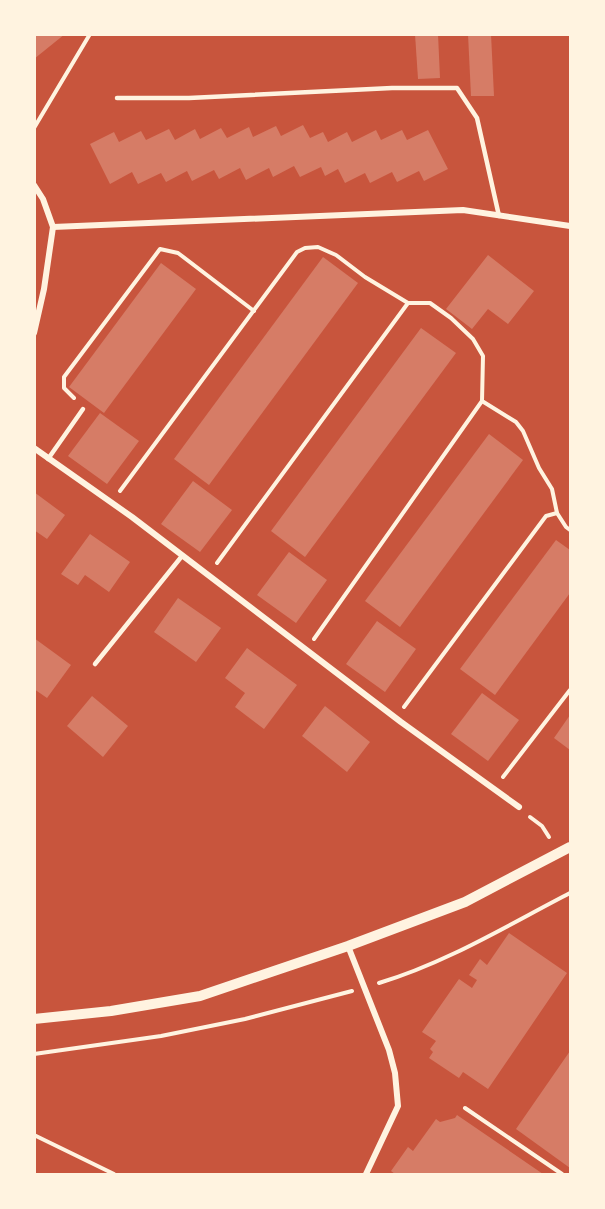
<svg xmlns="http://www.w3.org/2000/svg" width="605" height="1209" font-family="Figtree,sans-serif">
	<style>
		.building { fill: #d67c66 }
		.lines { fill: none; stroke-linecap: round; stroke-linejoin: round }
		.path { stroke: #fff3e0; stroke-width: 4 }
		.service { stroke: #fff3e0; stroke-width: 4.5 }
		.minor { stroke: #fff3e0; stroke-width: 6 }
		.tertiary { stroke: #fff3e0; stroke-width: 10 }
	</style>
	<rect width="100%" height="100%" fill="#c8553d"/>
	<!-- building -->
	<g class="building">
		<path d="M34 34H65L34 59Z"/>
		<path d="M415 34H438L440 78 418 79Z"/>
		<path d="M468 34H491L494 96H471Z"/>
		<path d="M303 125 310 138 323 132 328 142 347 132 352 142 376 130 381 140 402 130 407 140 428 130 448 169 424 181 419 171 397 182 392 172 370 183 365 173 345 183 338 169 325 176 321 167 300 177 294 166 273 177 269 168 246 180 240 168 219 179 214 170 192 181 187 171 166 182 161 173 138 184 132 172 110 184 90 144 114 132 119 142 141 131 146 140 169 129 175 140 195 129 200 139 221 128 227 138 249 127 253 137 276 126 281 136Z"/>
		<path d="M488 255 534 291 508 324 488 309 472 329 446 309Z"/>
		<path d="M323 257 358 283 209 485 174 459Z"/>
		<path d="M161 263 196 289 104 413 69 387Z"/>
		<path d="M421 328 456 353 305 557 271 531Z"/>
		<path d="M100 413 139 441 107 484 68 456Z"/>
		<path d="M489 434 523 460 400 627 365 601Z"/>
		<path d="M193 481 232 510 200 552 161 524Z"/>
		<path d="M34 492 65 515 47 539 34 530Z"/>
		<path d="M90 534 130 562 109 592 85 575 78 585 61 574Z"/>
		<path d="M556 540 570 550V593L495 695 460 669Z"/>
		<path d="M289 552 327 580 296 623 257 595Z"/>
		<path d="M178 598 221 628 196 662 154 632Z"/>
		<path d="M377 621 416 649 385 692 346 664Z"/>
		<path d="M34 638 71 665 47 698 34 689Z"/>
		<path d="M247 648 297 685 264 729 235 707 245 693 225 678Z"/>
		<path d="M482 693 519 720 488 761 451 734Z"/>
		<path d="M92 696 128 726 103 757 67 726Z"/>
		<path d="M325 706 370 742 347 772 302 736Z"/>
		<path d="M570 715V750L554 738Z"/>
		<path d="M509 933 567 973 488 1089 463 1072 459 1078 429 1058 433 1052 430 1049 436 1041 422 1032 459 979 472 988 477 980 469 975 480 959 487 965Z"/>
		<path d="M570 1051V1168L516 1129Z"/>
		<path d="M457 1115 543 1174H395L391 1171 408 1147 413 1151 436 1119 440 1122 455 1118Z"/>
	</g>
	<g class="lines">
		<!-- path -->
		<g class="path">
			<path d="M34 128 90 34"/>
			<path d="M74 398 64 388V377L160 249 178 253 254 311"/>
			<path d="M120 491 297 252 305 248 318 247 336 255 365 277 408 303H430L451 318 473 339 483 356 482 401 516 422 523 431 539 468 552 489 557 513 566 527 570 530"/>
			<path d="M217 563 408 303"/>
			<path d="M314 639 482 401"/>
			<path d="M404 707 546 516 557 513"/>
			<path d="M503 777 570 690"/>
			<path d="M530 817 542 826 549 837"/>
			<path d="M379 983C446 963 508 925 570 893"/>
			<path d="M34 1054 161 1036 245 1019 352 991"/>
			<path d="M465 1108 562 1174"/>
			<path d="M34 1135 114 1174"/>
		</g>
		<!-- service -->
		<g class="service">
			<path d="M117 98H189L392 88H457L477 118 499 216"/>
			<path d="M48 459 83 409"/>
			<path d="M95 664 182 556"/>
		</g>
		<!-- minor -->
		<g class="minor">
			<path d="M34 185 43 199 53 227 44 289 34 333"/>
			<path d="M53 227 463 210 570 226"/>
			<path d="M34 448 132 517 401 722 519 807"/>
			<path d="M348 946 389 1050 395 1073 398 1106 366 1174"/>
		</g>
		<!-- tertiary -->
		<path class="tertiary" d="M34 1019 111 1011 200 996 348 946 465 902 570 847"/>
	</g>
	<!-- border -->
	<rect width="605" height="1209" fill="none" stroke="#fff3e0" stroke-width="72"/>
</svg>
